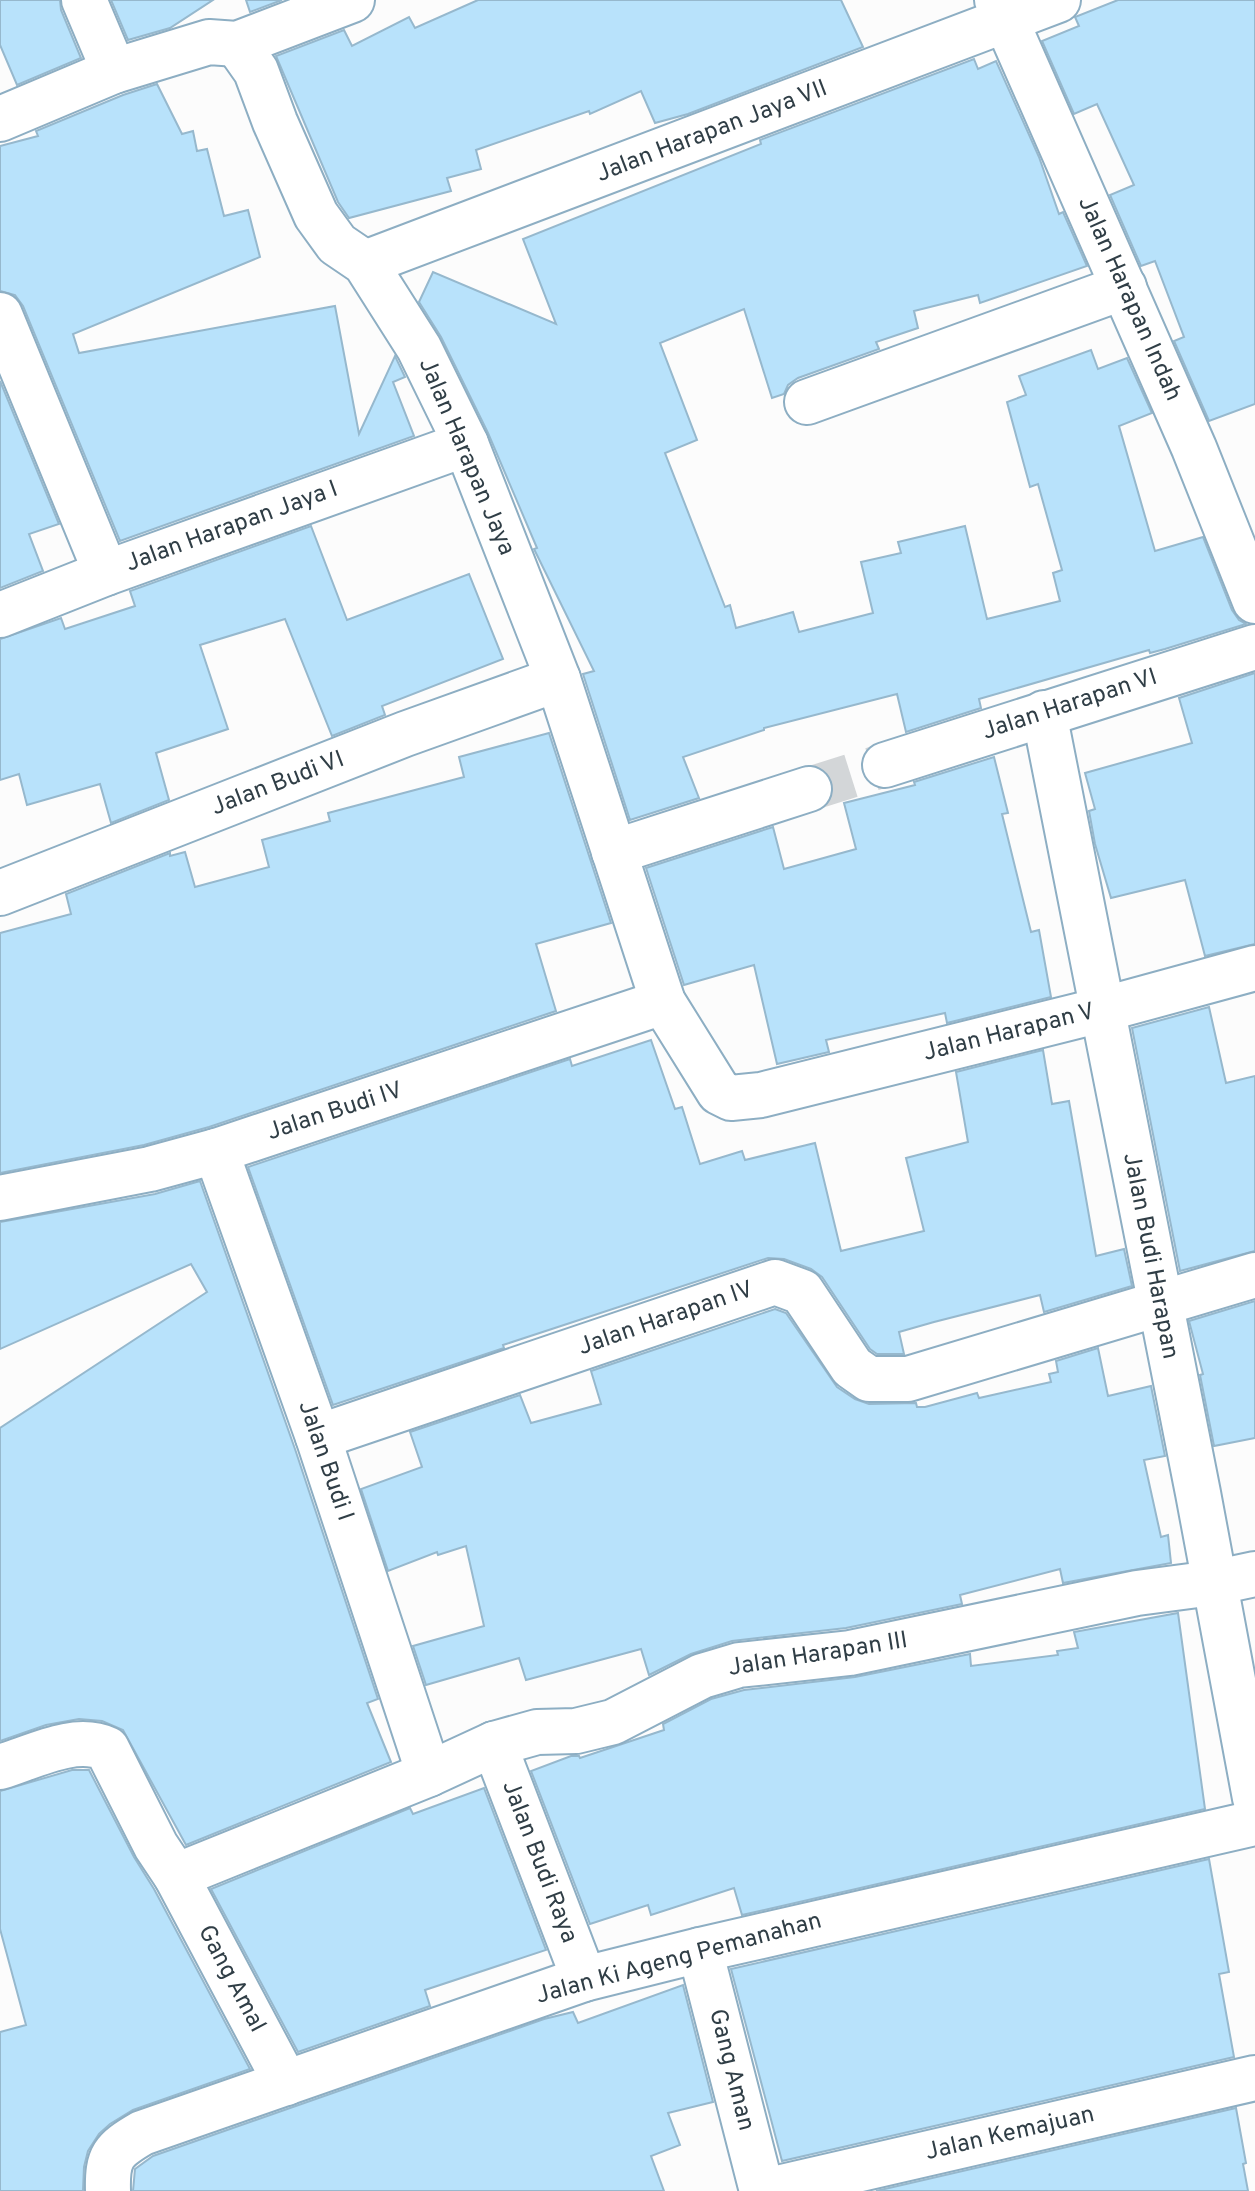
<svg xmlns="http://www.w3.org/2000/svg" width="1255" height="2191" font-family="Overpass,sans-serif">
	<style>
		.building { fill: #b8e2fb; stroke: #96b8cd; stroke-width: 2 }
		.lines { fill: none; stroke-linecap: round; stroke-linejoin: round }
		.minor-tunnel { stroke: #d3d6d8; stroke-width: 44; stroke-dasharray: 44 22; stroke-linecap: butt }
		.minor-casing { stroke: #8daec3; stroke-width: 48 }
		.minor { stroke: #fff; stroke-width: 44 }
		.labels { text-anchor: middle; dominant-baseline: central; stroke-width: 6; stroke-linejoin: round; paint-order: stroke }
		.street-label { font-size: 24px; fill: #303e46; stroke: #fff }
	</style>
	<rect width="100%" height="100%" fill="#fcfcfc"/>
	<!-- building -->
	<g class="building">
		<path d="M0 0H60L61 10 81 58 17 85 0 45Z"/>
		<path d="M111 0H213L170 28 128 40Z"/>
		<path d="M246 0H282L250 12Z"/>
		<path d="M478 0H841L863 47 688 114 655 123 641 91 590 114 589 111 476 150 481 169 447 178 451 191 349 218 338 202 276 56 344 30 352 46 409 17 415 28Z"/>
		<path d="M1118 0H1255V404L1209 421 1174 341 1184 337 1155 261 1141 266 1110 195 1134 185 1097 104 1074 114 1042 41 1079 26 1075 17Z"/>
		<path d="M974 59 978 69 996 61 1039 157 1059 214 1063 212 1087 266 980 303 978 295 914 311 918 328 876 342 879 349 798 378 788 385 784 394 772 398 744 309 660 343 697 440 665 453 725 607 730 605 736 628 793 612 799 632 873 613 861 562 901 553 898 542 965 526 987 619 1060 601 1053 573 1062 570 1038 484 1030 487 1007 402 1026 395 1019 376 1091 350 1098 369 1127 358 1152 413 1119 426 1155 551 1203 537 1232 610 1239 620 1246 624 1165 649 1150 653 1149 650 979 699 981 708 906 732 897 694 764 728V730L683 757 699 798 630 820 583 674 594 671 534 549 537 548 488 433 441 337 419 302 433 272 556 324 523 239 761 144 760 140Z"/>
		<path d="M157 84 182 134 193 131 197 151 207 149 224 216 248 210 260 257 73 334 79 353 335 306 359 434 395 356 405 377 393 382 414 436 120 541 23 306 15 295 0 291V146L38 136 36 131 123 95Z"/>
		<path d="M0 381 59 524 29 534 43 571 0 588Z"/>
		<path d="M311 526 347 620 469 574 503 659 382 706 385 715 332 736 285 619 200 645 228 729 156 753 169 800 111 823 100 784 27 805 19 774 0 780V639L61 618 65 629 135 606 130 591Z"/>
		<path d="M1255 673V944L1205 956 1185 880 1111 898 1095 844 1089 811 1095 809 1085 773 1192 743 1179 698Z"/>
		<path d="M549 733 611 923 536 944 556 1011 209 1127 144 1145 0 1173V933L71 914 66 894 170 853V856L185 852 195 887 269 867 262 840 330 821 328 813 464 777 459 757Z"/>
		<path d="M994 757 1008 813 1002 814 1031 932 1039 930 1051 997 947 1023 945 1013 826 1040 829 1052 777 1064 754 965 684 985 646 868 773 827 784 869 856 849 844 803 915 785 914 782Z"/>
		<path d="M1209 1007 1226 1083 1255 1076V1251L1180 1271 1132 1028Z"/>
		<path d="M651 1040 675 1109 682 1107 700 1164 742 1151 745 1160 815 1143 841 1251 924 1231 906 1158 968 1142 956 1072 1043 1050 1052 1104 1069 1101 1096 1256 1124 1249 1132 1286 1044 1312 1040 1295 934 1322 899 1332 904 1354H877L870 1349 822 1277 811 1269 784 1259 768 1258 503 1345 504 1348 333 1405 248 1167 570 1059 572 1066Z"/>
		<path d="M200 1181 295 1449 378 1699 367 1703 391 1762 186 1845 123 1730 102 1721 79 1719 46 1725 0 1741V1428L207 1292 191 1264 0 1349V1222L155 1194Z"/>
		<path d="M1255 1301V1438L1214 1446 1200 1375 1203 1374 1189 1321Z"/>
		<path d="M775 1309 786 1313 837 1387 855 1399 869 1404 916 1403 917 1407H925L977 1393 979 1398 1051 1382 1049 1374 1058 1372 1056 1361 1098 1348 1108 1396 1151 1386 1165 1456 1144 1460 1161 1537 1168 1535 1171 1563 1063 1583 1060 1569 960 1595 962 1604 846 1628 732 1641 691 1654 649 1675 641 1649 526 1680 519 1658 426 1685 413 1646 484 1626 466 1546 438 1555 437 1552 388 1571 361 1489 422 1467 410 1432 520 1395 531 1423 601 1404 591 1371Z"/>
		<path d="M1178 1613 1205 1809 742 1915 734 1888 651 1915 648 1905 590 1924 531 1771 571 1756H579L580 1758 664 1730 663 1724 711 1699 744 1690 855 1677 970 1654 971 1666 1058 1655 1057 1651 1078 1648 1074 1632Z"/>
		<path d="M72 1770H89L134 1857 154 1889 250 2069 133 2110 110 2124 99 2134 88 2151 84 2167 83 2191H0V2032L26 2025 0 1929V1791Z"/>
		<path d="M484 1788 546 1950 425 1990 430 2006 298 2052 211 1889 410 1808 413 1814Z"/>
		<path d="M1209 1859 1229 1972 1219 1974 1234 2057 782 2161 731 1969Z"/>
		<path d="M683 1985 713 2102 668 2113 680 2145 651 2156 664 2191H133L135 2169 153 2156 544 2019 573 2012 578 2023Z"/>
		<path d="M1236 2108 1246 2163 1243 2164 1248 2191H876Z"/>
	</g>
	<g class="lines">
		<!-- minor-tunnel -->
		<path class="minor-tunnel" d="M809 789 885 765"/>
		<!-- minor casing -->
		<g class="minor-casing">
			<g id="minor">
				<path d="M84 0 114 71"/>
				<path d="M997 0 1194 448 1255 601"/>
				<path d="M237 44 256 71 275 122 316 215 337 244 365 263 419 348 466 444 558 679 663 1002 719 1092 731 1098 761 1095 1101 1010 1255 968"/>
				<path d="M0 119 114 71 209 42 237 44 352 0"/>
				<path d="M365 263 1058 0"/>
				<path d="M0 315 106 573"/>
				<path d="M807 402 1124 287"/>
				<path d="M0 615 106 573 466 444"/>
				<path d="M1044 713 1198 1493 1255 1798"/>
				<path d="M885 765 1255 647"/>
				<path d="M614 852 809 789"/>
				<path d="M0 893 405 734 558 679"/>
				<path d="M216 1151 318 1437 429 1774"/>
				<path d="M0 1198 150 1169 216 1151 663 1002"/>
				<path d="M318 1437 775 1282 802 1292 852 1367 869 1379H908L1255 1275"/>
				<path d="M494 1744 584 1979"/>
				<path d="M0 1767C33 1757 75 1734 107 1749L156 1846 176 1876 286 2083"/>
				<path d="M176 1876 429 1774 494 1744 537 1732 576 1731 613 1722 702 1676 719 1671 739 1665 850 1653 1137 1593 1213 1583 1255 1574"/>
				<path d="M700 1950 762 2191"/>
				<path d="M108 2191C107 2156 113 2150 142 2133L584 1979 700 1950 1255 1823"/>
				<path d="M765 2191 1255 2078"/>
			</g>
		</g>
		<!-- minor -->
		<use href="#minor" class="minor"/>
	</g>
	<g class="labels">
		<!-- street labels -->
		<g class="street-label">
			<text transform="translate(712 132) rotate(-21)">Jalan Harapan Jaya VII</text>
			<text transform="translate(1129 299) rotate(66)">Jalan Harapan Indah</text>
			<text transform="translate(466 457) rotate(67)">Jalan Harapan Jaya</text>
			<text transform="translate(232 527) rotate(-20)">Jalan Harapan Jaya I</text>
			<text transform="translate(1070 705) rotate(-18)">Jalan Harapan VI</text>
			<text transform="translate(278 784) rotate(-21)">Jalan Budi VI</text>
			<text transform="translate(1009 1033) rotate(-14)">Jalan Harapan V</text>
			<text transform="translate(335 1112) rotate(-18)">Jalan Budi IV</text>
			<text transform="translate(1150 1256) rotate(79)">Jalan Budi Harapan</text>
			<text transform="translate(666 1319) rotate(-19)">Jalan Harapan IV</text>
			<text transform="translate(325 1461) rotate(71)">Jalan Budi I</text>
			<text transform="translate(818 1655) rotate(-9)">Jalan Harapan III</text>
			<text transform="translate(539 1862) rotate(69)">Jalan Budi Raya</text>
			<text transform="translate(679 1959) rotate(-15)">Jalan Ki Ageng Pemanahan</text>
			<text transform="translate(231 1979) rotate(62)">Gang Amal</text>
			<text transform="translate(731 2070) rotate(76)">Gang Aman</text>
			<text transform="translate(1010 2134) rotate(-13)">Jalan Kemajuan</text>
		</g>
	</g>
</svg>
